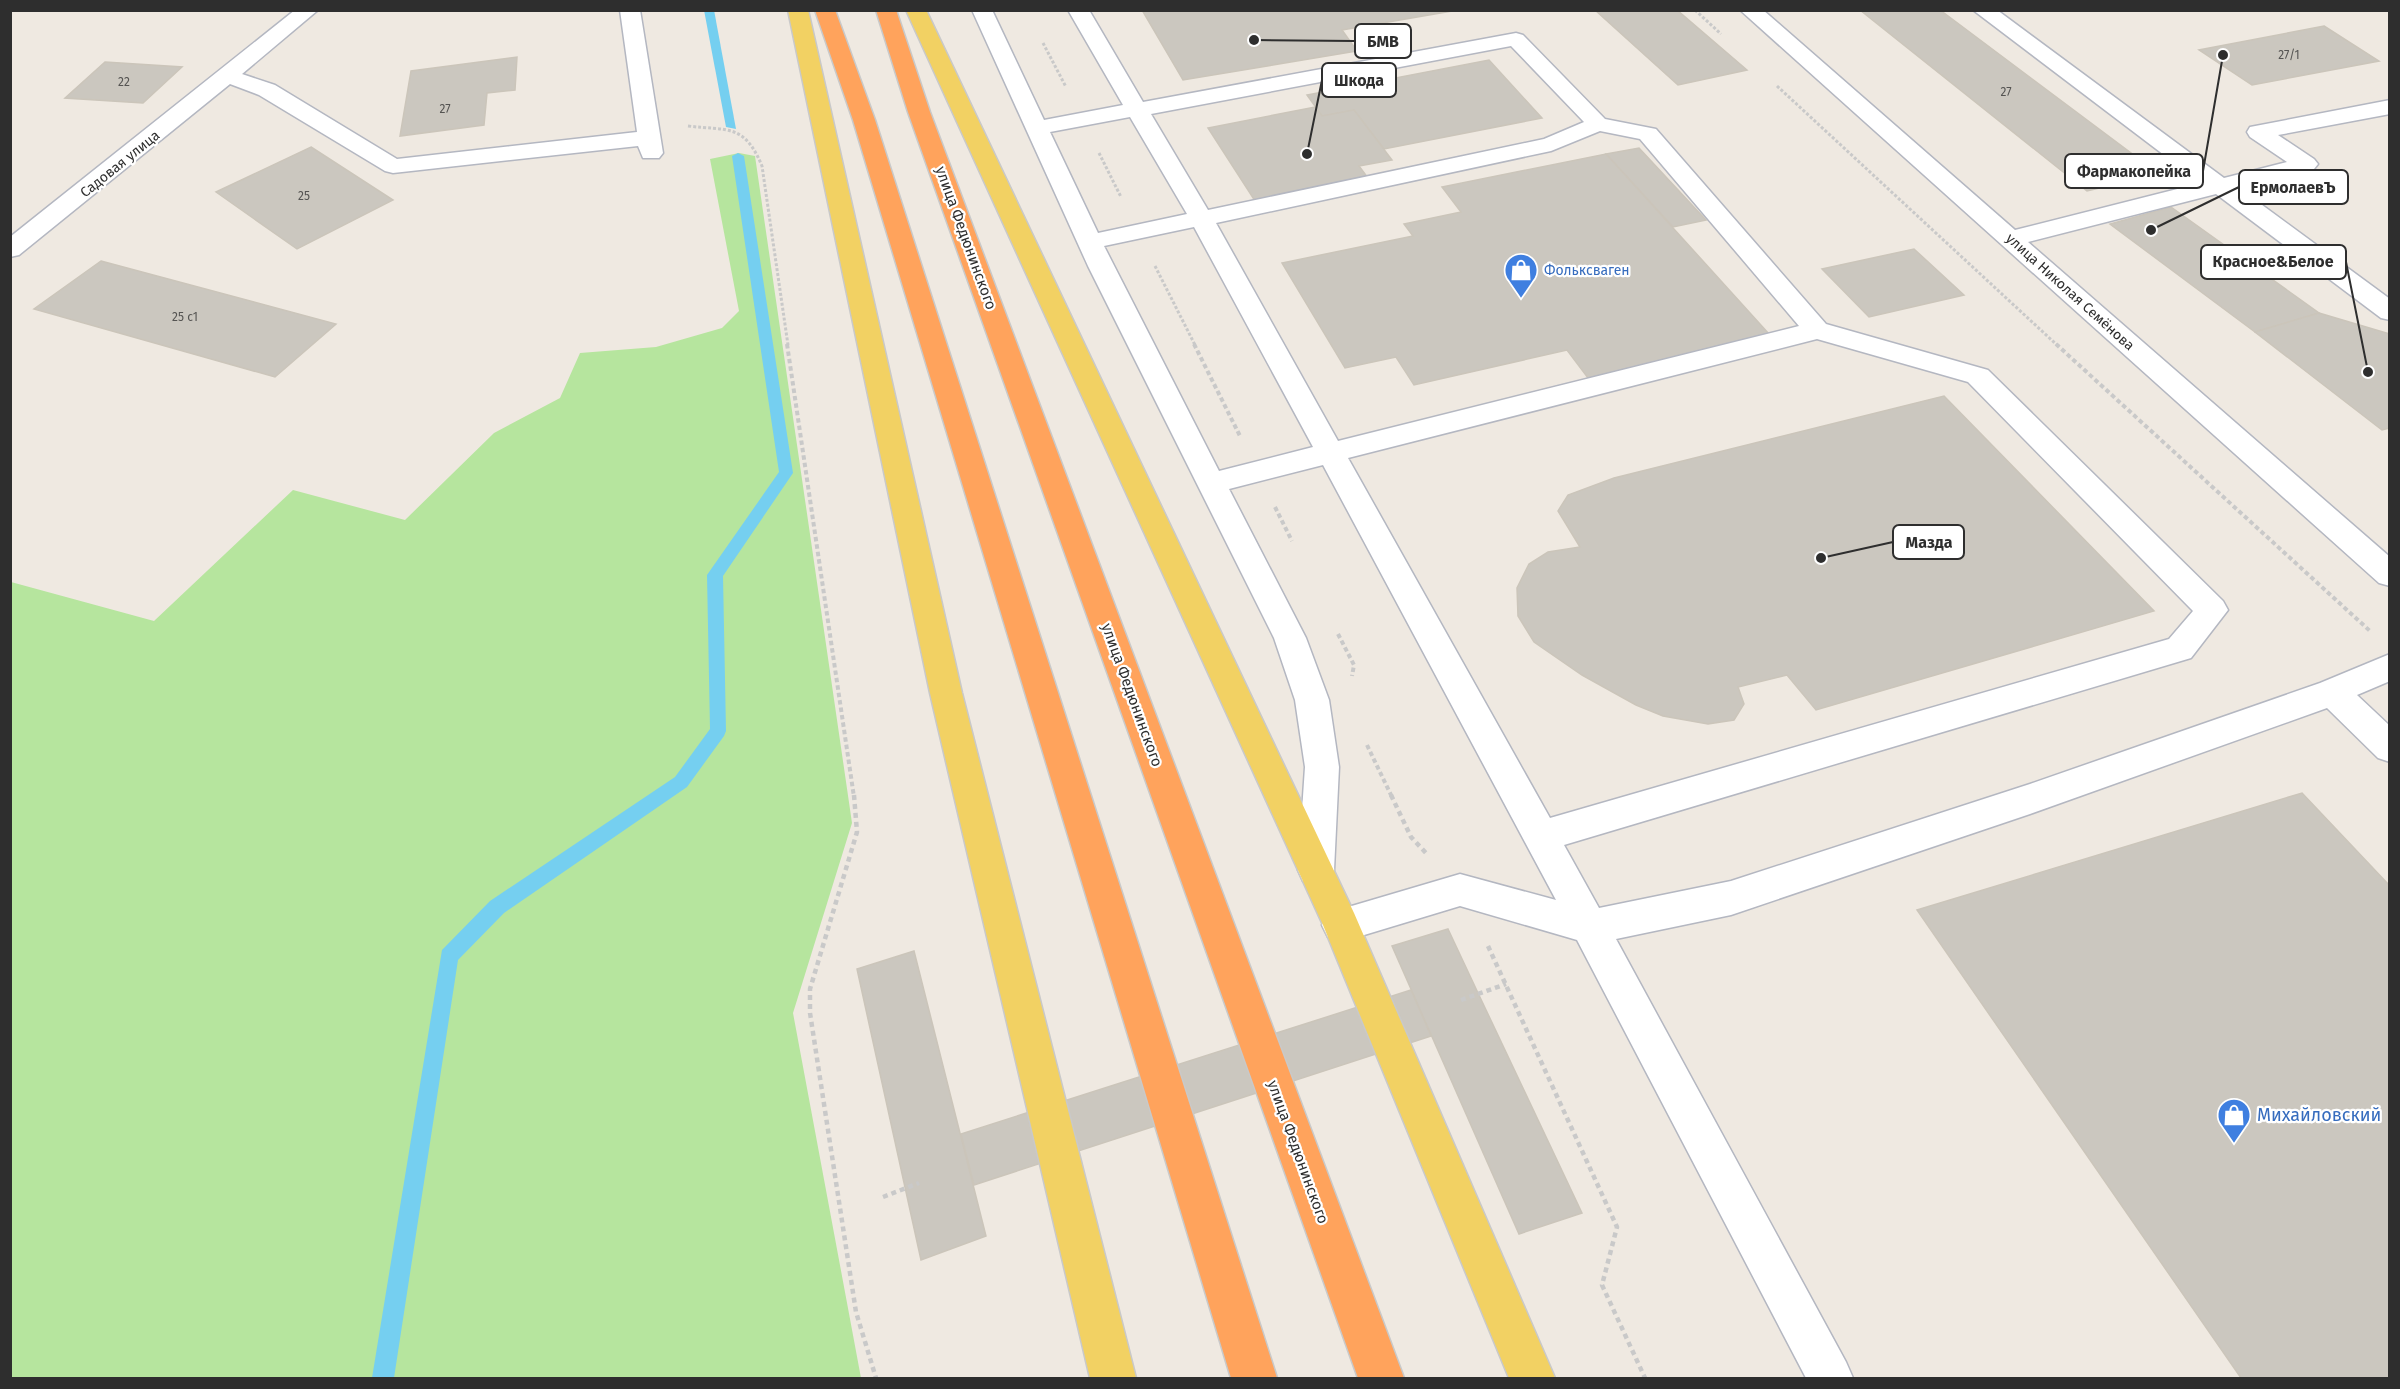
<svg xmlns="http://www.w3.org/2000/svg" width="2400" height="1389" font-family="'Fira Sans',sans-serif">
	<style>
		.green { fill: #b6e59e }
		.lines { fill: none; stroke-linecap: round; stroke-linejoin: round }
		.stream { fill: #75cff0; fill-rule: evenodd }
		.building { fill: #cbc7bf; stroke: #cbc5ba; stroke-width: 1.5 }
		.minor-casing { stroke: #b4b7c1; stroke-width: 3 }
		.major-casing { stroke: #c9c9c9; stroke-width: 3 }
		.highway-casing { stroke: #c9c9c9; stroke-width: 3 }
		.path-far2 { stroke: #c9c9c9; stroke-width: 3; stroke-dasharray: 3 2; stroke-linecap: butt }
		.path-far1 { stroke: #c9c9c9; stroke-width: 4; stroke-dasharray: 4.5 3; stroke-linecap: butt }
		.path { stroke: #c9c9c9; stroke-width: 4.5; stroke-dasharray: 5 4; stroke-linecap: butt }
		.minor { fill: #fff; fill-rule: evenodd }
		.major { fill: #f2d163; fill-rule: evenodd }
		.highway { fill: #ffa35c; fill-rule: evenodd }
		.labels { text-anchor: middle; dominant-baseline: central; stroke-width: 4.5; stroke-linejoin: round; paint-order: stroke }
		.number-label { font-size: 12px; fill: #555452 }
		.far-street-label { font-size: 14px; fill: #2e2e2e; stroke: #fff }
		.far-shop-label { font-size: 14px; fill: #366cbe; stroke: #fff; text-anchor: start }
		.street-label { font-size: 15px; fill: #2e2e2e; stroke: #fff }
		.near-shop-label { font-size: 18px; fill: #366cbe; stroke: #fff; text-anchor: start }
		.leader { fill: none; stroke: #2e2e2e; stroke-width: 2 }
		.callout-dot { fill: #2e2e2e; stroke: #fff; stroke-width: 2 }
		.callout { fill: #fff; stroke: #2e2e2e; stroke-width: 2 }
		.callout-label { font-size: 16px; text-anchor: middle; font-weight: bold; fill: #2e2e2e }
	</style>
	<rect width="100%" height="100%" fill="#efe9e1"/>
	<!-- green -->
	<path class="green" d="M739 153 755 156 852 823 793 1013 861 1378H11V582L154 621 293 490 405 520 494 433 560 398 580 353 656 347 722 328 739 311 710 159Z"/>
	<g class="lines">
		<!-- stream -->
		<g class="stream">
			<path d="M704 10H714L736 129 726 127Z"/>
			<path d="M738 153 744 156 793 473 723 576 726 731 724 736 687 787 504 913 458 960 394 1378H372L442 950 490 901 675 777 710 729 707 575 779 472 732 156Z"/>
		</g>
	</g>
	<!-- building -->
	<g class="building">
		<path d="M1142 10H1458L1342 30 1357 51 1183 80Z"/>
		<path d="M1595 10H1677L1747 70 1678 85Z"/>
		<path d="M1860 10H1940L2159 174 2087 191Z"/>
		<path d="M2324 26 2379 61 2252 85 2199 50Z"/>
		<path d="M517 57 515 90 487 93 484 125 400 136 411 71Z"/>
		<path d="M1489 60 1542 118 1384 149 1354 110 1322 116 1307 95Z"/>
		<path d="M105 62 182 67 143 103 65 98Z"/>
		<path d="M1315 107 1322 116 1354 110 1392 160 1359 166 1368 178 1255 201 1208 128Z"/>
		<path d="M311 147 393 200 297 249 216 192Z"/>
		<path d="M1639 148 1706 220 1673 227 1606 154Z"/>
		<path d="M1606 154 1770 335 1588 378 1567 350 1414 385 1396 357 1345 368 1282 263 1413 236 1404 224 1461 212 1442 187Z"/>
		<path d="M2171 207 2319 313 2255 332 2110 224Z"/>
		<path d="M1914 249 1964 295 1869 317 1822 269Z"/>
		<path d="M101 261 336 324 275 377 34 309Z"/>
		<path d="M2319 313 2390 334V428L2382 430 2255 332Z"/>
		<path d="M1944 396 2154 611 1816 710 1787 675 1738 687 1744 704 1734 720 1708 724 1663 716 1636 705 1582 675 1534 642 1518 616 1517 588 1529 564 1548 552 1580 547 1558 511 1568 495 1614 478Z"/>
		<path d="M2302 793 2390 886V1378H2241L1917 910Z"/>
		<path d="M1448 929 1478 993 1582 1213 1519 1234 1392 946Z"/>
		<path d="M914 951 986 1236 921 1260 857 969Z"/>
		<path d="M1411 990 1431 1036 974 1185 961 1134Z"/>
	</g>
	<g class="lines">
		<!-- minor casing -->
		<g class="minor-casing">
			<g id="minor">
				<path d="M295 10H318L242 74 275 85 397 159 637 132 620 10H640L663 153 659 158H643L638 146 393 173 385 171 259 95 230 84 19 255 10 257V237Z"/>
				<path d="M972 10H992L1044 120 1123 105 1068 10H1089L1143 102 1516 33 1523 35 1605 119 1656 129 1826 324 1988 370 2223 601 2228 610 2191 658 1564 845 1599 908 1731 881 2030 784 2320 683 2390 654V681L2357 695 2390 726V762L2378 758 2327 708 2030 814 1731 915 1616 939 1846 1362 1853 1378H1806L1577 940 1460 906 1341 942 1328 937 1322 925 1328 913 1460 874 1556 900 1323 465 1229 489 1306 638 1329 700 1339 767 1334 870 1329 881 1316 886 1303 881 1298 870 1305 767 1295 700 1274 638 1088 266ZM1511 46 1584 122 1544 139 1208 210 1151 114ZM1130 117 1187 214 1098 233 1050 132ZM1600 131 1640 139 1799 326 1338 441 1216 223 1551 151ZM1194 227 1313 447 1219 471 1104 246ZM1817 339 1968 382 2193 611 2169 639 1550 818 1348 458Z"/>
				<path d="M1740 10H1763L2015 230 2201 183 1973 10H1997L2224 178 2287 162 2250 137 2247 132 2250 127 2390 100V114L2278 135 2314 159 2318 164 2314 169 2239 188 2390 299V320L2381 318 2216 194 2028 242 2390 557V586L2379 583Z"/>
			</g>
		</g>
		<!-- major casing -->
		<g class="major-casing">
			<g id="major">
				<path d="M788 10H808L962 693 1136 1378H1090L930 693Z"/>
				<path d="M906 10H926L1354 913 1555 1378H1509L1323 925Z"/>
			</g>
		</g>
		<!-- highway casing -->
		<g class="highway-casing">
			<g id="highway">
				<path d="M815 10H835L875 120 1277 1378H1231L853 120Z"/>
				<path d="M876 10H896L930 112 1404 1378H1358L908 112Z"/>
			</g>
		</g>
		<!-- path-far2 -->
		<g class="path-far2">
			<path d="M1695 10 1721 34"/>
			<path d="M1043 43 1066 87"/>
			<path d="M1777 86 2057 345"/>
			<path d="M688 126C728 131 744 123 762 166L788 345"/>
			<path d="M1099 153 1121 197"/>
			<path d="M1155 266 1195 345"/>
		</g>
		<!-- path-far1 -->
		<g class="path-far1">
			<path d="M787 344 854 797"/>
			<path d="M1194 344 1240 436"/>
			<path d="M2056 344 2370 631"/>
			<path d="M1275 507 1292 541"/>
			<path d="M1338 634 1354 665 1352 676"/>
			<path d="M1367 745 1392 797"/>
		</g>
		<!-- path -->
		<g class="path">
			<path d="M854 795 857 832 810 989V1013L856 1312 876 1378"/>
			<path d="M1391 795 1411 837 1426 853"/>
			<path d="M1488 946 1617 1227 1602 1285 1645 1378"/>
			<path d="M1461 1000 1506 984"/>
			<path d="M883 1197 919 1183"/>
		</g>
		<!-- minor -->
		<use href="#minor" class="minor"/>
		<!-- major -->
		<use href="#major" class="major"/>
		<!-- highway -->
		<use href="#highway" class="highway"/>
	</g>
	<!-- icons -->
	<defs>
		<g id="shop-pin" transform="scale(1.725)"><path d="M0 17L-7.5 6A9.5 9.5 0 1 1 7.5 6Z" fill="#3f7fe0" stroke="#fff"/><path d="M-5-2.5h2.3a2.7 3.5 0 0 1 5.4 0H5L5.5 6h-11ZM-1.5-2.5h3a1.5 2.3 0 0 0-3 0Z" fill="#fff"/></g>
	</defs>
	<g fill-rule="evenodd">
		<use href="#shop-pin" x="1521" y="270"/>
		<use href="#shop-pin" x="2234" y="1115"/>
	</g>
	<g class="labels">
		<!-- number labels -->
		<g class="number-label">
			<text x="2289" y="55">27/1</text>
			<text x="124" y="82">22</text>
			<text x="2006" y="92">27</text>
			<text x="445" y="109">27</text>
			<text x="304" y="196">25</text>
			<text x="185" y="317">25 с1</text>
		</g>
		<!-- far-street labels -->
		<g class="far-street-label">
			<text transform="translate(120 164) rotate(-39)">Садовая улица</text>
			<text transform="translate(2070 292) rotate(42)">улица Николая Семёнова</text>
		</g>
		<!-- far-shop labels -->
		<g class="far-shop-label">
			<text x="1544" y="270">Фольксваген</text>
		</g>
		<!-- street labels -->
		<g class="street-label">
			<text transform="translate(966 238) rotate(70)">улица Федюнинского</text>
			<text transform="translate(1132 695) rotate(70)">улица Федюнинского</text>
			<text transform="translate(1298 1152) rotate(70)">улица Федюнинского</text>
		</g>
		<!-- near-shop labels -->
		<g class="near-shop-label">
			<text x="2257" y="1115">Михайловский</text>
		</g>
	</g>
	<!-- callouts -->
	<path class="leader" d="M1254 40L1355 41M1307 154L1322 80M2223 55L2203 171M2151 230L2239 187M2368 372L2346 262M1821 558L1893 542"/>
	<g class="callout-dot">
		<circle cx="1254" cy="40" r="6"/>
		<circle cx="1307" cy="154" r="6"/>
		<circle cx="2223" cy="55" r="6"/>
		<circle cx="2151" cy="230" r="6"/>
		<circle cx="2368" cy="372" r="6"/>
		<circle cx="1821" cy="558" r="6"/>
	</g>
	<g class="callout">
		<rect x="1355" y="24" width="56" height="34" rx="6"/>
		<rect x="1322" y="63" width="74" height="34" rx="6"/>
		<rect x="2065" y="154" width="138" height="34" rx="6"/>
		<rect x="2239" y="170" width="109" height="34" rx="6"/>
		<rect x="2201" y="245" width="145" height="34" rx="6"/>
		<rect x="1893" y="525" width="71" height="34" rx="6"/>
	</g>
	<g class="callout-label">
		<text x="1383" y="47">БМВ</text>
		<text x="1359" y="86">Шкода</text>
		<text x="2134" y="177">Фармакопейка</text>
		<text x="2293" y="193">ЕрмолаевЪ</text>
		<text x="2273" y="267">Красное&amp;Белое</text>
		<text x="1929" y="548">Мазда</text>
	</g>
	<!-- border -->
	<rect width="2400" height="1389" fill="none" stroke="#2e2e2e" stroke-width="24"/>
</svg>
